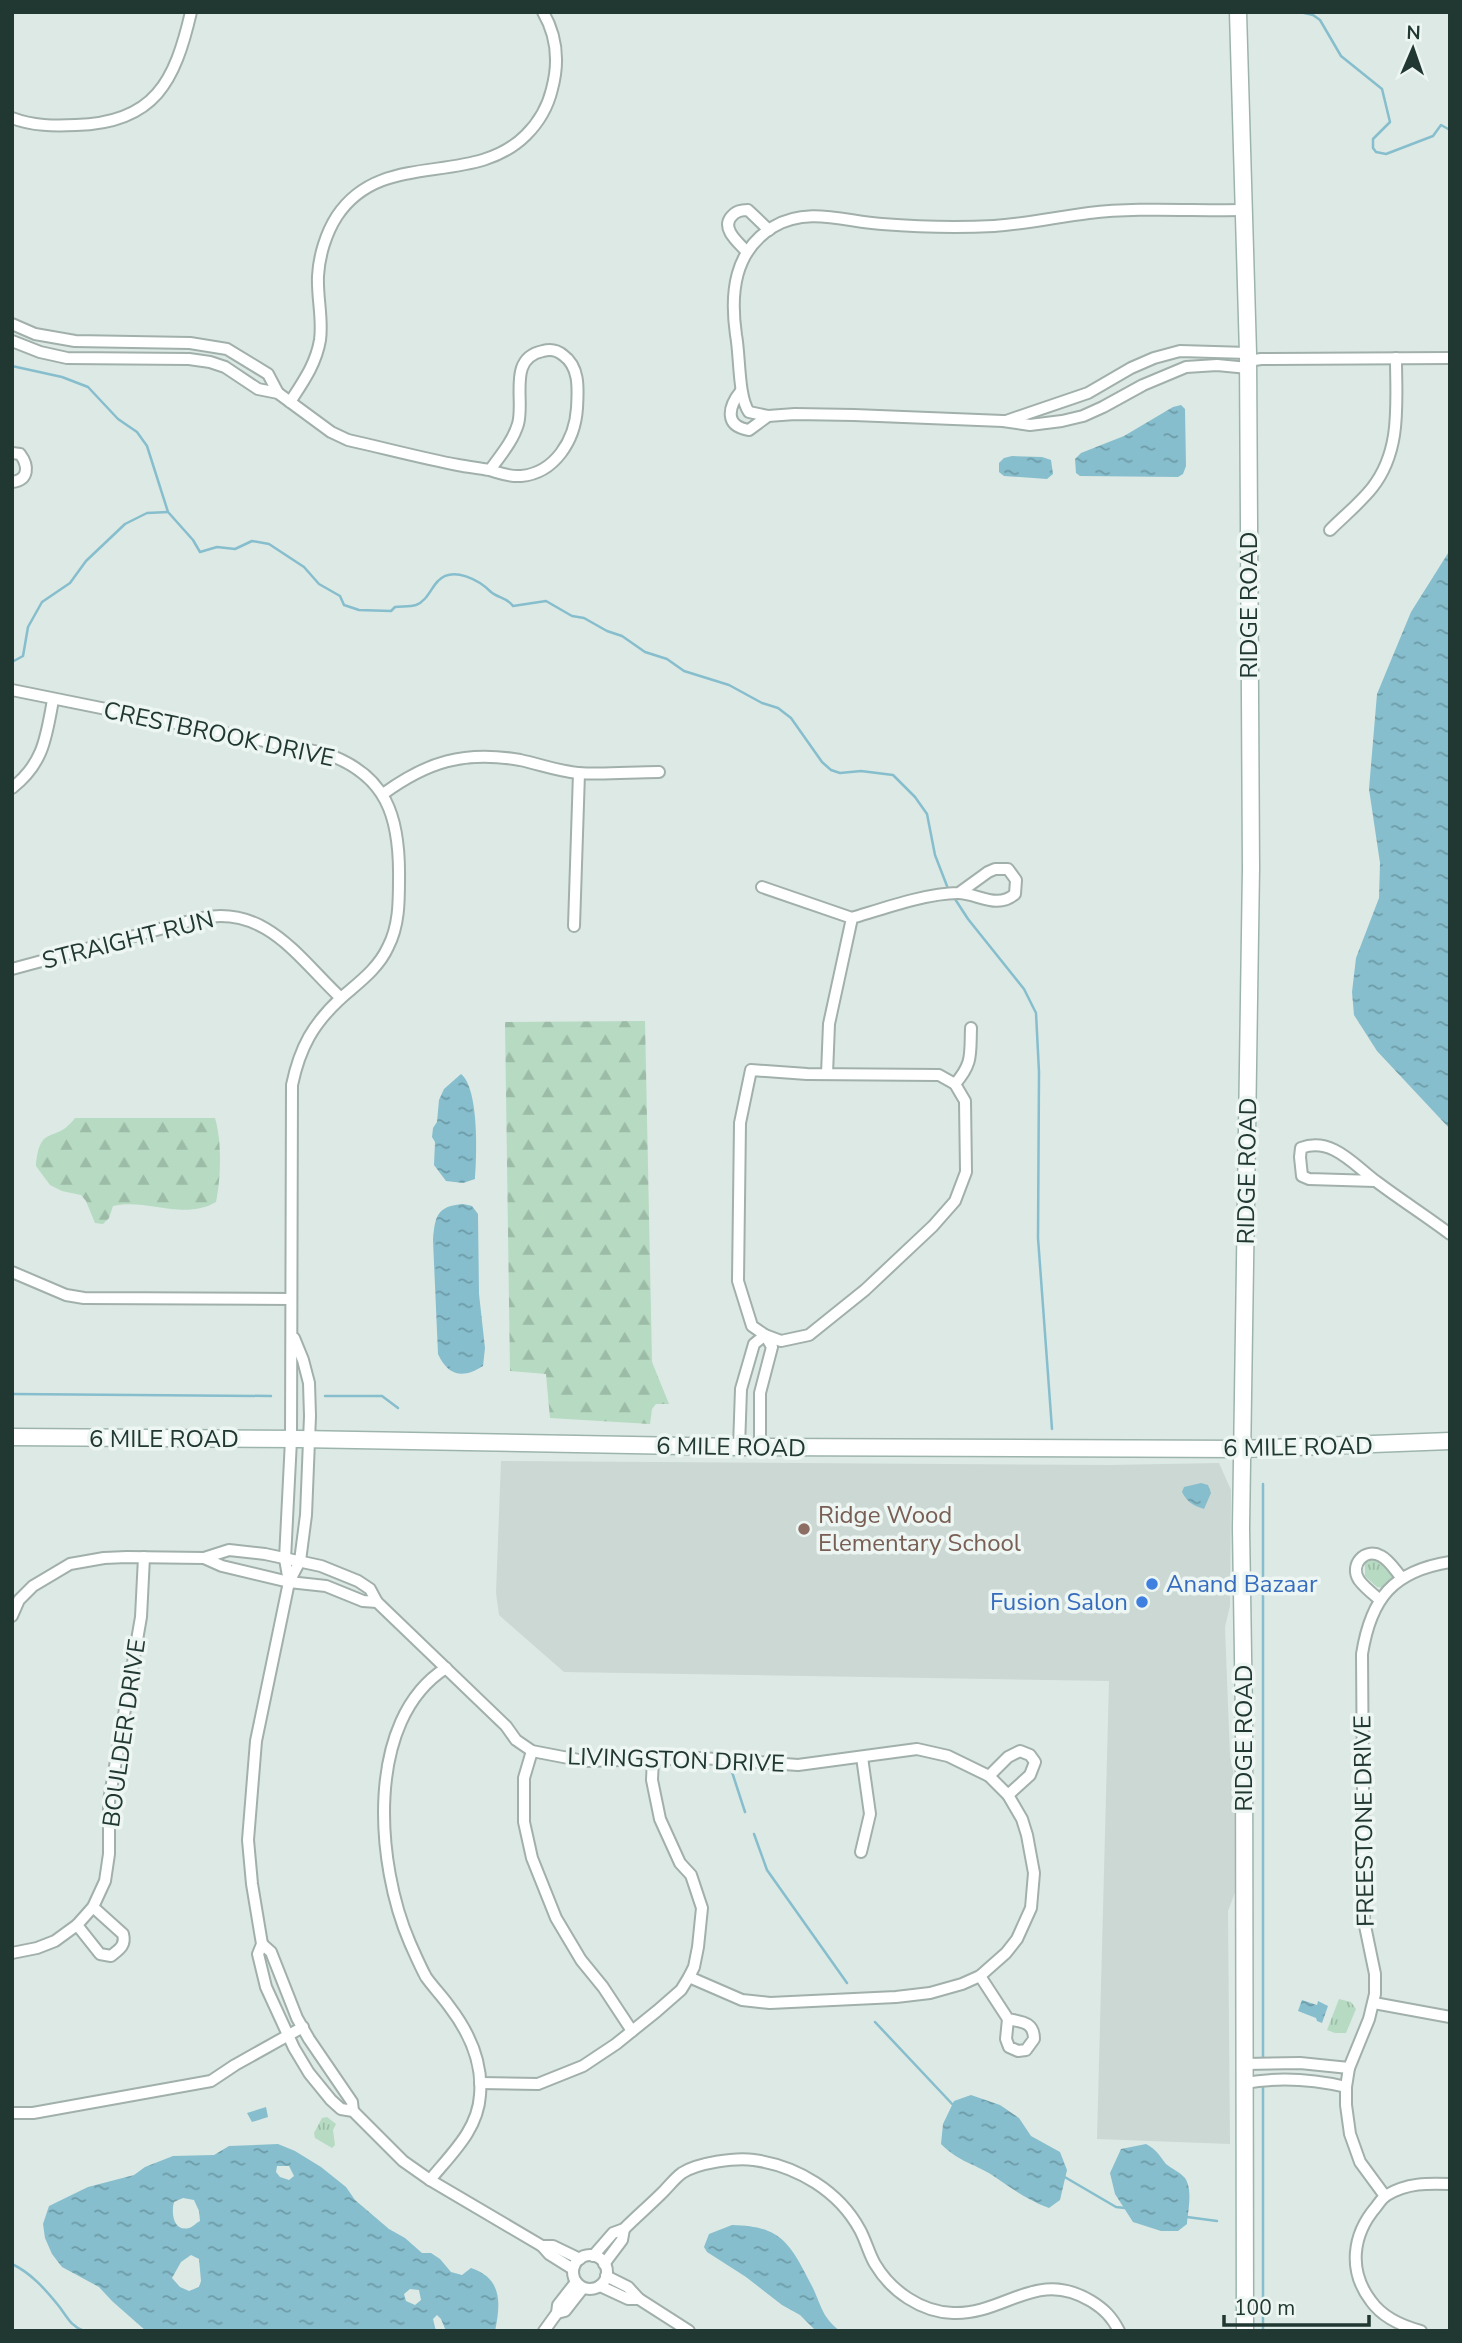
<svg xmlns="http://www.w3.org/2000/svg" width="1462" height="2343" font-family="'Nunito Sans',sans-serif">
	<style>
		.built { fill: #ccd8d3 }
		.forest { fill: url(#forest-firs) }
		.park { fill: url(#park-tufts) }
		.water { fill: url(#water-ripples); fill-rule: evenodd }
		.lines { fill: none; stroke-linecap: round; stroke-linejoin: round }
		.stream { stroke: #86becd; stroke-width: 2.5 }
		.street-casing { stroke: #a1b0ab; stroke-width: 14 }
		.secondary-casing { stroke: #9db4ad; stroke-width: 19 }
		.street { stroke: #fff; stroke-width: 10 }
		.secondary { stroke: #fff; stroke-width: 16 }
		.education-dot { fill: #8d6e63; stroke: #edf6f2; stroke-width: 2.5 }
		.shop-dot { fill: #3f7fe0; stroke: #edf6f2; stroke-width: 2.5 }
		.labels { text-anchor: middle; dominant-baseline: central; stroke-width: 7; stroke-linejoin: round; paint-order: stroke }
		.street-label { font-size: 24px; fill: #203732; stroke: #edf6f2 }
		.education-label { font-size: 24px; fill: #785e54; stroke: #edf6f2; text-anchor: start }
		.shop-label { font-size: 24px; fill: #366cbe; stroke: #edf6f2; text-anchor: start }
	</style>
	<defs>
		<pattern id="forest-firs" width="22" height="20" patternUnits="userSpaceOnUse" patternTransform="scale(1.75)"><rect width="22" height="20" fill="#b6dac2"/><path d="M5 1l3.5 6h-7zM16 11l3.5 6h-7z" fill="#9cbca7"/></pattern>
		<pattern id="park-tufts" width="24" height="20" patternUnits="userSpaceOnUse" patternTransform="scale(1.75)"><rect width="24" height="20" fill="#b6dac2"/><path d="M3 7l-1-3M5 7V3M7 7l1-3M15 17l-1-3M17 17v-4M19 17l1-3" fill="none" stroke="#9cbca7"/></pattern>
		<pattern id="water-ripples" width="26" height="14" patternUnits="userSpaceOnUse" patternTransform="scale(1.75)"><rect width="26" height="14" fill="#86becd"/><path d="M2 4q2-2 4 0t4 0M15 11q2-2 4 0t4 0" fill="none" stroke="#6d9ba7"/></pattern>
	</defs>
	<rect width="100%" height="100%" fill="#dde9e4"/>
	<!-- built -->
	<path class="built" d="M501 1461 1110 1465 1219 1463 1231 1490 1230 1606 1225 1627 1230 1757 1236 1784V1890L1228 1911 1230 2144 1097 2139 1109 1681 564 1672 499 1615 496 1593Z"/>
	<!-- forest -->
	<g class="forest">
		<path d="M645 1021 652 1362 669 1404H656L652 1409 650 1424 550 1418 546 1374 510 1371 505 1022Z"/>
		<path d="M75 1118H215C222 1141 221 1179 216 1202 184 1221 146 1198 113 1206L109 1218 103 1224 95 1223 86 1201 81 1195 62 1191 50 1185 36 1166C40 1122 55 1145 75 1118Z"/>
	</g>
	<!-- park -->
	<g class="park">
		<path d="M1377 1558 1384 1561 1395 1577 1392 1584 1385 1588 1377 1587 1365 1576V1564L1371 1559Z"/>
		<path d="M1339 1999 1351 2002 1356 2009 1346 2033H1335L1327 2030Z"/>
		<path d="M327 2117 336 2124 333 2130 335 2145 332 2148 315 2138 314 2133 322 2118Z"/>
	</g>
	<!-- water -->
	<g class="water">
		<path d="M1181 405 1185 409 1186 466 1183 474 1178 477 1080 476 1076 473 1075 459 1081 453 1124 436 1173 407Z"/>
		<path d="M1012 456 1042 457 1051 460 1053 474 1047 479 1004 476 999 472V463L1004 458Z"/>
		<path d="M1450 550V1129L1377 1051 1354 1015 1352 992 1356 958 1379 898 1380 863 1369 789 1377 694 1411 612Z"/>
		<path d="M461 1074C479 1088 477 1156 475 1179L463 1183 446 1181 434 1165 435 1142 432 1137 433 1128 437 1122 439 1100 444 1089Z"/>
		<path d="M463 1204 472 1206 478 1214 479 1294 485 1348 483 1366C463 1379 448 1376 438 1354L433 1240C435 1216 437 1206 463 1204Z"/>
		<path d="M1201 1483 1208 1485 1211 1493 1204 1509C1194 1506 1187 1502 1182 1492L1184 1487Z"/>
		<path d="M1302 2000 1317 2005 1318 2001 1328 2006 1322 2023 1317 2021 1316 2018 1298 2011Z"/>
		<path d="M971 2095 1000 2105 1019 2118 1031 2136 1060 2152 1067 2170 1060 2200 1049 2208C1027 2200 1011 2188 992 2175 973 2163 959 2162 941 2144L943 2124 954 2101Z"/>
		<path d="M266 2107 268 2117 252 2122 247 2113Z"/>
		<path d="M278 2144 295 2151 321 2167 346 2187 355 2200 389 2229 405 2238 422 2253H431L440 2259 451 2272 462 2275 471 2268C502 2278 501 2303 495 2331H446L441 2319 437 2315 433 2319 436 2331H146L112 2301 99 2287 62 2267 52 2254 45 2238 43 2224 49 2206 88 2187 134 2175 145 2167 173 2156 214 2155 229 2146ZM277 2166H289L294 2176 289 2180 280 2177 276 2172ZM183 2198 194 2200 199 2211 200 2221C196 2223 193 2227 189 2228 173 2232 171 2212 174 2202ZM191 2255 199 2259 201 2281 199 2287 189 2291 180 2287 172 2278 181 2262ZM410 2289 419 2290 421 2300 415 2305 406 2301 404 2294Z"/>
		<path d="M1146 2144C1156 2149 1159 2155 1166 2164 1172 2169 1180 2172 1185 2178 1193 2190 1188 2211 1187 2224L1178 2231H1161L1133 2222 1115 2194 1110 2173 1121 2149Z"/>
		<path d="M732 2225C772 2226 786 2236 804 2271 808 2279 813 2287 816 2295 823 2312 825 2319 840 2331H816L800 2315 782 2305 746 2277 707 2252 704 2247 709 2234Z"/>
	</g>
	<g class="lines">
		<!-- stream -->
		<g class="stream">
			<path d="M1300 12 1313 15 1320 20 1341 56 1382 89 1390 122 1373 139V148L1376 152 1386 154 1433 136 1441 125 1450 130"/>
			<path d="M12 366 62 377 88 387 118 419 137 432 147 446 168 512 193 540 200 552 217 547 235 549 252 541 269 544 304 567 319 584 340 596 344 605 359 610 391 611 395 607C401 606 410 607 416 605 427 601 431 588 438 581 453 565 480 581 491 592 498 598 508 598 513 606L546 601 572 616 584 618 607 631 622 636 645 652 667 659 684 671 729 685 762 703 778 708 791 718 822 762 831 770 840 773 861 771 893 775 915 797 927 814 935 855 947 886"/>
			<path d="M12 662 23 656 28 627 42 602 70 583 86 561 125 524 147 513 168 512"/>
			<path d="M955 899 968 919 1024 989 1036 1013 1039 1072 1038 1238 1052 1429"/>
			<path d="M12 1394 271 1396"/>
			<path d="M325 1396H382L398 1408"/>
			<path d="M1263 1484V2061"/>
			<path d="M732 1772 745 1812"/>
			<path d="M754 1834 767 1870 847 1983"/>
			<path d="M875 2022 955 2107"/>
			<path d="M1263 2085V2331"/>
			<path d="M1063 2176 1116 2207 1125 2208"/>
			<path d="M1187 2217 1217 2221"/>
			<path d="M12 2264C31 2273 45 2289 58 2305 67 2316 69 2325 84 2331"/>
		</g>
		<!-- street casing -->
		<g class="street-casing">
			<g id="street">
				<path d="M12 118C33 126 54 126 76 125 155 123 175 81 191 12"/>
				<path d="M1243 210C1192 211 1138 207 1089 213 1057 217 1026 224 994 226 957 228 919 227 882 224 846 222 808 206 773 227 734 251 730 293 736 335 740 355 738 397 749 412L768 416 795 414 854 415 1003 421 1030 425 1062 421 1083 416 1103 407 1143 385 1186 367 1217 365 1248 368"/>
				<path d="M747 252C739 243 721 229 731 217 736 211 741 210 748 210L769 230"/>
				<path d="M12 324 35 334 75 341 190 343 227 349 268 374 278 393"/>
				<path d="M12 341 40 352 67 358 189 359 210 362 225 367 258 389 278 393 331 432 348 440C384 448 421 458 458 465 468 467 479 468 489 470 500 473 509 477 521 476 555 473 575 440 577 408 578 389 580 367 563 355 557 350 550 349 543 351 507 358 525 400 518 424 513 441 500 456 490 470"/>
				<path d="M1248 361 1261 359 1450 358"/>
				<path d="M741 391C728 407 724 426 749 430L768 416"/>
				<path d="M290 402C303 382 316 364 320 340 323 319 317 298 318 276 319 256 326 233 337 216 383 147 472 189 526 135 539 122 548 106 552 89 559 63 557 36 543 12"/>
				<path d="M1006 421 1088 393 1131 368 1154 358 1180 351 1248 353"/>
				<path d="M12 453 20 454C29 466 29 480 12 482"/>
				<path d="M1330 530C1344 516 1360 503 1372 488 1402 450 1396 403 1396 358"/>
				<path d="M12 690 324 753C387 774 400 817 399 879 399 902 399 926 388 947 378 969 358 983 341 998 313 1024 300 1047 292 1085L291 1440 285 1559 289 1582"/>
				<path d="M12 788C44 763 46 737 53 700"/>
				<path d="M383 794C427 762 464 750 520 760 539 764 558 771 578 773 604 775 632 772 659 772"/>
				<path d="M762 887 852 918"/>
				<path d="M574 926 579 773"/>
				<path d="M12 969 197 919C265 902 299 959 341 998"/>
				<path d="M827 1074 829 1024 852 918C882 909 927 893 958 893 977 893 997 910 1015 894L1016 880 1008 869H995L988 872 959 893"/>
				<path d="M955 1084C973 1063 970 1055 971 1028"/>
				<path d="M1375 1181 1309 1179 1302 1176 1300 1157 1301 1148C1332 1136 1355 1166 1377 1182 1401 1200 1426 1216 1450 1234"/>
				<path d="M12 1272 66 1295 84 1298 291 1299"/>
				<path d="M294 1338 303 1360 309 1383 310 1416 306 1515 300 1561 289 1582 256 1741 248 1840 252 1884 262 1944 258 1954 266 1987 294 2048 309 2073 331 2100 341 2109 353 2111 403 2161 430 2180 542 2246 549 2254 573 2269"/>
				<path d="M739 1447 741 1389 754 1344 765 1335"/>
				<path d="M760 1447V1393L772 1347 765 1335 752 1326 738 1281 740 1123 751 1070 807 1074 939 1075 955 1084 965 1101 966 1172 955 1201 933 1226 865 1290 809 1335 781 1341 765 1335"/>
				<path d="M204 1558 222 1566 289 1582 326 1586 363 1601 377 1602"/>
				<path d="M1380 1600C1373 1594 1364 1587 1359 1580 1349 1565 1365 1547 1381 1556 1389 1560 1395 1570 1401 1577"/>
				<path d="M12 1616 19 1600 33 1586 70 1564 104 1558 127 1557 204 1558 229 1550 265 1554 321 1566 358 1581 370 1589 377 1602 506 1726 516 1740 532 1751 584 1761 702 1758 798 1765 917 1749 948 1756 989 1776 1008 1795 1022 1819 1027 1835 1034 1873 1031 1908 1017 1939 1006 1953 980 1976 962 1984 930 1993 896 1997 770 2003 742 2000 689 1977"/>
				<path d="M532 1751 524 1778V1822L532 1858 556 1918 581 1960 603 1987 632 2031"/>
				<path d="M989 1776 1008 1757 1020 1751 1030 1755 1035 1762 1030 1775 1008 1795"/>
				<path d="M861 1852 870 1814 862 1757"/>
				<path d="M77 1925 100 1954 111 1956C120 1949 126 1945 123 1934L93 1907"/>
				<path d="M262 1944 271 1952 297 2018 309 2039 352 2102 353 2111"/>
				<path d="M12 1953 37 1948 55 1941 77 1925 93 1907 105 1881 109 1854V1801L141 1617 144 1557"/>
				<path d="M980 1976 1008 2019 1006 2039 1009 2047 1018 2051 1026 2050 1034 2039C1034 2022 1022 2022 1008 2019"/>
				<path d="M1374 2003 1450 2017"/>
				<path d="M1244 2064 1300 2063 1349 2068"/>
				<path d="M480 2083 538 2084 583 2066 616 2044 657 2011 681 1990 689 1977 694 1967 698 1947 702 1908 691 1875 680 1863 660 1819 652 1780 653 1758"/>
				<path d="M1245 2083C1279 2077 1312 2079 1346 2087"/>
				<path d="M12 2113H33L211 2081 235 2065 303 2027"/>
				<path d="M430 2180C451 2154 478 2130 480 2095 483 2061 469 2032 449 2006 442 1996 433 1987 426 1977 420 1966 415 1954 410 1943 376 1865 364 1720 446 1668"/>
				<path d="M1385 2196 1360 2162 1350 2134 1346 2105V2087L1349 2068 1369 2019 1375 1994V1974L1364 1921 1362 1654C1371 1598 1393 1571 1450 1562"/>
				<path d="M542 2246H553L580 2259"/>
				<circle cx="590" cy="2272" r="17"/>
				<path d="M593 2256 613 2233 624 2229C637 2216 650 2205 663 2192 669 2186 675 2178 682 2173 697 2163 736 2157 754 2160 797 2166 839 2191 860 2230 866 2241 869 2254 875 2264 891 2291 921 2312 953 2313 1005 2315 1036 2268 1091 2301 1104 2309 1112 2317 1119 2331"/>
				<path d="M604 2264 622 2240 624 2229"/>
				<path d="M606 2276 628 2287 639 2299 689 2331"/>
				<path d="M600 2286 628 2299H639"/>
				<path d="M557 2313 565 2311 583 2288"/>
				<path d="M544 2331 557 2313 558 2305 576 2282"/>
				<path d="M1421 2331C1402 2326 1383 2318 1371 2301 1348 2271 1352 2235 1376 2207 1379 2203 1382 2198 1387 2195 1407 2183 1428 2183 1450 2184"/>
			</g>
		</g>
		<!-- secondary casing -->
		<g class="secondary-casing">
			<g id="secondary">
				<path d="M1238 12 1248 353 1251 868 1241 1528 1244 1719 1245 2331"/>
				<path d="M12 1437 299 1439 739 1447 1242 1449 1450 1441"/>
			</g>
		</g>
		<!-- street -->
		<use href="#street" class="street"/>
		<!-- secondary -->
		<use href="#secondary" class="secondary"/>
	</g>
	<!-- markers -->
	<circle class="education-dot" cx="804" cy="1529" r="7"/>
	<g class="shop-dot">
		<circle cx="1152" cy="1584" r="7"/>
		<circle cx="1142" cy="1602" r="7"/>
	</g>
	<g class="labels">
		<!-- street labels -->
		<g class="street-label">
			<text transform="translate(1249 605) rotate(-90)">RIDGE ROAD</text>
			<text transform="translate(219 734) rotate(12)">CRESTBROOK DRIVE</text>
			<text transform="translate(128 940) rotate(-14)">STRAIGHT RUN</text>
			<text transform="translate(1247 1171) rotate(-89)">RIDGE ROAD</text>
			<text x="164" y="1439">6 MILE ROAD</text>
			<text transform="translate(731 1447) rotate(1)">6 MILE ROAD</text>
			<text transform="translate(1298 1447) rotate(-1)">6 MILE ROAD</text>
			<text transform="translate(124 1733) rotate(-82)">BOULDER DRIVE</text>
			<text transform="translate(1244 1738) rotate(-90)">RIDGE ROAD</text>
			<text transform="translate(676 1760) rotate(2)">LIVINGSTON DRIVE</text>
			<text transform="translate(1364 1821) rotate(-91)">FREESTONE DRIVE</text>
		</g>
		<!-- education labels -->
		<g class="education-label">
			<text x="818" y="1515">Ridge Wood<tspan x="818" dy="28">Elementary School</tspan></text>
		</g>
		<!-- shop labels -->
		<g class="shop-label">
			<text x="1166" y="1584">Anand Bazaar</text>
			<text x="1128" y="1602" text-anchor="end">Fusion Salon</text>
		</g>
	</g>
	<!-- border -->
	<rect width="1462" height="2343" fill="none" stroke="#203732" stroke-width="28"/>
	<!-- north arrow -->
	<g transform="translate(1413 49) rotate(2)" stroke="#edf6f2" stroke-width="5" paint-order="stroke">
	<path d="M0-5L12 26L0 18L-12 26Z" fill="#203732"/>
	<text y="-10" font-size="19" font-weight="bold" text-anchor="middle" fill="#203732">N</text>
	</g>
	<!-- scale -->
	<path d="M1224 2315v10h145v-10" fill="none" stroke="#203732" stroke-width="3.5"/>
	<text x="1234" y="2315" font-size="21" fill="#203732" stroke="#edf6f2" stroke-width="5" paint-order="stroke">100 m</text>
</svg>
